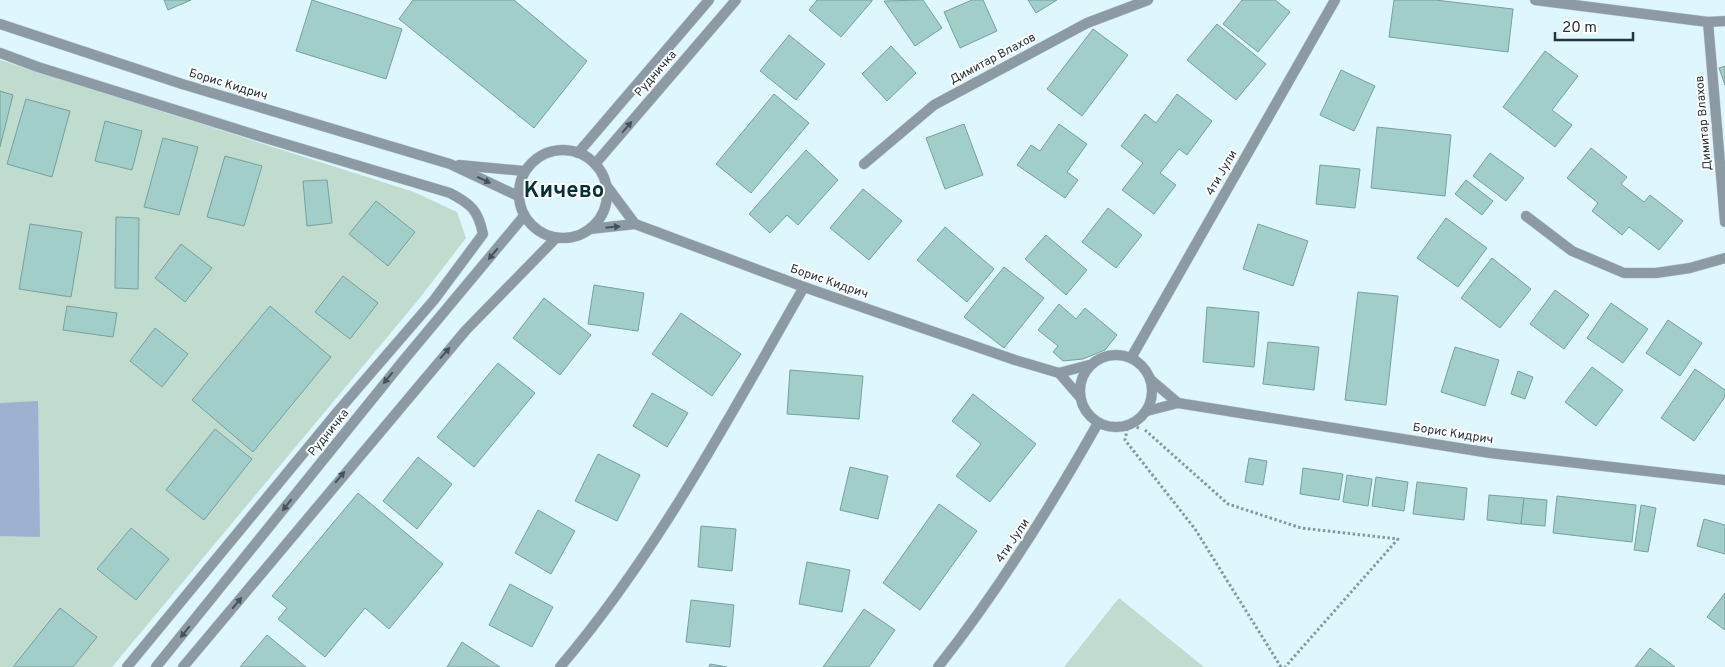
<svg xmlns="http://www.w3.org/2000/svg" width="1725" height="667" font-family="Overpass,sans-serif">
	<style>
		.green { fill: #bfdcce }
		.water { fill: #9db1d0 }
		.building { fill: #a1cec9; stroke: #76a19d }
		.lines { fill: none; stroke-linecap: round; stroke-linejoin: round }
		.street-casing { stroke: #bcd4da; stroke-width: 11 }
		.path { stroke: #83999e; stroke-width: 3; stroke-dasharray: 2.5 2.5; stroke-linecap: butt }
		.street { stroke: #8c9aa3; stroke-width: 10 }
		.oneway { fill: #44545a }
		.labels { text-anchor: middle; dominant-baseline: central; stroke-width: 4; stroke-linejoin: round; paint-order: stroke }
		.street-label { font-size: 12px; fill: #25363a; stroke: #fff }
		.town-label { font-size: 22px; font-weight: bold; fill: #053239; stroke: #fff }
	</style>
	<rect width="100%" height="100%" fill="#ddf7fd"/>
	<!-- green -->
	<g class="green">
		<path d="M0 60 414 192 457 212 466 238 419 299 112 667H0Z"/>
		<path d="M1119 598 1204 667H1064Z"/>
	</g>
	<!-- water -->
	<path class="water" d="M38 401 40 537 0 536V403Z"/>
	<!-- building -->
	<g class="building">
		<path d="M164 0H191L168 10Z"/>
		<path d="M312 0 402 29 386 79 296 51Z"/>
		<path d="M413 0H514L587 61 534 128 399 19Z"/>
		<path d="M817 0H872V1L841 37 809 10Z"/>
		<path d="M923 0 942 28 915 46 884 1Z"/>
		<path d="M972 0H983L997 31 960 48 944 12Z"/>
		<path d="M1028 0H1057L1036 13Z"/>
		<path d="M1242 0H1275L1290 12 1258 52 1223 24Z"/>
		<path d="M1394 0H1435L1513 9 1508 52 1389 37Z"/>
		<path d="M1217 24 1266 64 1236 100 1187 60Z"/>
		<path d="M1093 29 1128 55 1082 116 1047 89Z"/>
		<path d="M789 35 825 64 796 100 760 71Z"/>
		<path d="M891 46 916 73 887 101 862 74Z"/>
		<path d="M1545 51 1578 76 1552 110 1572 125 1555 147 1503 107Z"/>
		<path d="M1725 66V85L1719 68Z"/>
		<path d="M1341 70 1375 86 1354 131 1320 115Z"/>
		<path d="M0 91 13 95 0 147Z"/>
		<path d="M774 94 809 123 751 193 716 164Z"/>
		<path d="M1177 94 1212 121 1187 155 1179 149 1160 173 1176 185 1154 214 1122 190 1143 163 1121 146 1145 114 1156 123Z"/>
		<path d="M26 99 70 111 52 177 7 164Z"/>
		<path d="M105 121 142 131 132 170 95 161Z"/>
		<path d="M964 124 983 175 945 189 926 138Z"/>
		<path d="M1059 124 1087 144 1067 172 1078 180 1065 198 1017 165 1031 145 1040 151Z"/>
		<path d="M1377 127 1451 135 1445 196 1371 188Z"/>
		<path d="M163 138 198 147 179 215 144 207Z"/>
		<path d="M1591 148 1627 177 1621 184 1644 202 1650 195 1683 221 1659 250 1629 227 1622 235 1592 211 1598 203 1567 178Z"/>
		<path d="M806 150 838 180 798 225 787 215 770 233 749 214Z"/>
		<path d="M1490 153 1524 178 1506 201 1473 176Z"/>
		<path d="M225 156 262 166 244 226 207 217Z"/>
		<path d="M1320 165 1360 169 1355 208 1316 204Z"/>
		<path d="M327 180 332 223 307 226 303 181Z"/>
		<path d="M1466 180 1493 201 1482 215 1455 194Z"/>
		<path d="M863 189 902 221 869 260 830 228Z"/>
		<path d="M376 201 415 232 388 266 349 234Z"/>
		<path d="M1108 208 1142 235 1116 268 1082 242Z"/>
		<path d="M116 217 139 218 138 289 115 288Z"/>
		<path d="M1446 218 1487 248 1458 287 1417 258Z"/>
		<path d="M30 224 82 232 71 297 19 289Z"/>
		<path d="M1258 224 1308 241 1293 286 1243 269Z"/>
		<path d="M945 227 994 269 967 302 917 260Z"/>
		<path d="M1046 235 1087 270 1066 295 1025 259Z"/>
		<path d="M181 244 212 268 185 302 155 278Z"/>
		<path d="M1492 258 1531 289 1500 328 1461 298Z"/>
		<path d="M1004 267 1044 298 1004 348 964 317Z"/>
		<path d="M343 276 378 303 350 339 315 312Z"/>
		<path d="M594 285 644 293 638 331 588 324Z"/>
		<path d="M1555 290 1589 315 1564 349 1530 324Z"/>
		<path d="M1358 292 1398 296 1386 405 1345 400Z"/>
		<path d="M544 298 591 335 560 375 513 338Z"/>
		<path d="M1611 303 1648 329 1623 363 1587 338Z"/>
		<path d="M1059 304 1076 319 1085 308 1117 335 1105 350 1083 359 1063 361 1053 352 1058 346 1038 330Z"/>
		<path d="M67 306 117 313 113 337 63 330Z"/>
		<path d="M270 306 331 357 253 452 192 400Z"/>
		<path d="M1207 307 1259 312 1254 367 1203 362Z"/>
		<path d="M681 313 741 354 712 396 652 354Z"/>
		<path d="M1668 320 1702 343 1680 376 1646 353Z"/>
		<path d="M155 328 188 354 162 387 130 361Z"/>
		<path d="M1268 342 1319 347 1314 390 1263 384Z"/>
		<path d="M1455 347 1499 360 1485 406 1441 392Z"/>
		<path d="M498 363 535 393 474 467 437 437Z"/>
		<path d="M1592 367 1623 390 1596 426 1565 402Z"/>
		<path d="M1695 369 1725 390V397L1694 441 1661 418Z"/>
		<path d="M790 370 863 376 859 419 787 414Z"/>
		<path d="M1518 371 1533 377 1525 399 1511 394Z"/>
		<path d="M652 393 688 413 667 447 633 426Z"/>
		<path d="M973 394 1036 444 990 502 956 476 981 444 952 421Z"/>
		<path d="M215 429 252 459 204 520 166 490Z"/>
		<path d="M598 454 640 475 617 521 575 501Z"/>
		<path d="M418 457 452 484 417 529 383 501Z"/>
		<path d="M1249 458 1267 461 1263 485 1245 482Z"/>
		<path d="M850 467 888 476 878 519 840 510Z"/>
		<path d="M1303 468 1343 474 1339 500 1300 494Z"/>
		<path d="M1347 475 1372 479 1368 506 1343 502Z"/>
		<path d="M1376 477 1408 482 1404 511 1372 506Z"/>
		<path d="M1417 482 1467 488 1464 520 1413 514Z"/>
		<path d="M358 493 443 564 389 629 365 608 325 657 278 619 287 608 272 596Z"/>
		<path d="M1489 495 1524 498 1521 524 1487 520Z"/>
		<path d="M1557 496 1636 505 1632 542 1553 533Z"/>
		<path d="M1524 498 1547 500 1545 526 1521 524Z"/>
		<path d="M939 504 977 531 920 610 883 583Z"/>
		<path d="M1641 505 1656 508 1648 552 1634 550Z"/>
		<path d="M538 510 575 531 551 574 515 553Z"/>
		<path d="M1704 519 1725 525V554L1697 546Z"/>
		<path d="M701 526 736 529 732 571 698 567Z"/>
		<path d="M131 528 169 559 136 600 97 569Z"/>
		<path d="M807 562 850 570 842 612 799 604Z"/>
		<path d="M510 584 553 607 532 647 489 625Z"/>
		<path d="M1725 593V630L1707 617Z"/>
		<path d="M691 600 734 605 730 647 686 642Z"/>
		<path d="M60 608 97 637 73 667H13Z"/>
		<path d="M864 609 895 630 869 667H823Z"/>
		<path d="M267 635 306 667H240Z"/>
		<path d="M462 642 500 667H447Z"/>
		<path d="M1650 648 1675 667H1635Z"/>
		<path d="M710 664 727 667H709Z"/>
	</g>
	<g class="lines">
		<!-- street casing -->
		<g class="street-casing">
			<g id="street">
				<path d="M1535 0 1708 22 1725 21"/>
				<path d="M1708 22 1725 222"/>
				<path d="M0 24 182 84 450 164 518 196"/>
				<path d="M0 53 38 67 262 137 450 193C471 204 478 210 483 234L434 300 339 410 127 667"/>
				<circle cx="563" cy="194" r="44"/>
				<path d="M578 153 709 0"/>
				<path d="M595 164 736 0"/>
				<path d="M864 164 934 105 1087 23 1148 0"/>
				<path d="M459 165 524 171"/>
				<path d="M606 185 635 224"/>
				<path d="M1526 216 1572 251 1624 273H1656L1690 268 1725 258"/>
				<path d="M590 229 635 224 804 287 1015 360 1059 373"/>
				<circle cx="1116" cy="391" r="36"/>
				<path d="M1131 358 1335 0"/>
				<path d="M1059 373 1089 365"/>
				<path d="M1059 373 1079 396"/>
				<path d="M1151 380 1178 403"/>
				<path d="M1147 411 1178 403 1490 453 1725 480"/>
				<path d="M156 667 403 361 524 216"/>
				<path d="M183 667 466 330 556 238"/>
				<path d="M560 667C658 552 729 417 804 287"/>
				<path d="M938 667C999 590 1050 508 1098 423"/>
			</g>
		</g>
		<!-- path -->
		<g class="path">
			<path d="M1139 428 1128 425 1125 440 1195 529 1281 667"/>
			<path d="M1145 430 1228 504 1301 528 1398 539 1285 667"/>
		</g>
		<!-- street -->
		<use href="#street" class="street"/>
	</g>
	<!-- one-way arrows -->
	<defs><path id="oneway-solid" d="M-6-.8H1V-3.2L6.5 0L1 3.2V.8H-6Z" transform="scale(1.25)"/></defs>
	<g class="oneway">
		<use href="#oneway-solid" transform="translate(627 127) rotate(-49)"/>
		<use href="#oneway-solid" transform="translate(484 180) rotate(25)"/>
		<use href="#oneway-solid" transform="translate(613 227) rotate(-6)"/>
		<use href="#oneway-solid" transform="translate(493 254) rotate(130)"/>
		<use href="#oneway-solid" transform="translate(445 353) rotate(-49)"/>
		<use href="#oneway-solid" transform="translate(388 378) rotate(129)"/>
		<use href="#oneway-solid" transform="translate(340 477) rotate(-50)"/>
		<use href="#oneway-solid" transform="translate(287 505) rotate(128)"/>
		<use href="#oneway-solid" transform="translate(237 603) rotate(-50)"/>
		<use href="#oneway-solid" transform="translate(185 632) rotate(129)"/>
	</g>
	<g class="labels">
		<!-- street labels -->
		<g class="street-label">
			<text transform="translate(993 59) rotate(-28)">Димитар Влахов</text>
			<text transform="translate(656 74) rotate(-49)">Рудничка</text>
			<text transform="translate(228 85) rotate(17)">Борис Кидрич</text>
			<text transform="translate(1704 123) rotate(-95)">Димитар Влахов</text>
			<text transform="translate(1222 173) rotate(-60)">4ти Јули</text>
			<text transform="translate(829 282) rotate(19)">Борис Кидрич</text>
			<text transform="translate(329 433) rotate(-51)">Рудничка</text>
			<text transform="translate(1453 434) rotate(9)">Борис Кидрич</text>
			<text transform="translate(1013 541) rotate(-56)">4ти Јули</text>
		</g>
		<!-- town labels -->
		<g class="town-label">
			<text x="564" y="191">Кичево</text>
		</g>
	</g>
	<!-- scale -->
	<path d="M1555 32v8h78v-8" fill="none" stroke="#25363a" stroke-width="2.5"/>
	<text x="1562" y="32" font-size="15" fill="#25363a" stroke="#ffffff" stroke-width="4" paint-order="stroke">20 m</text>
</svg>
